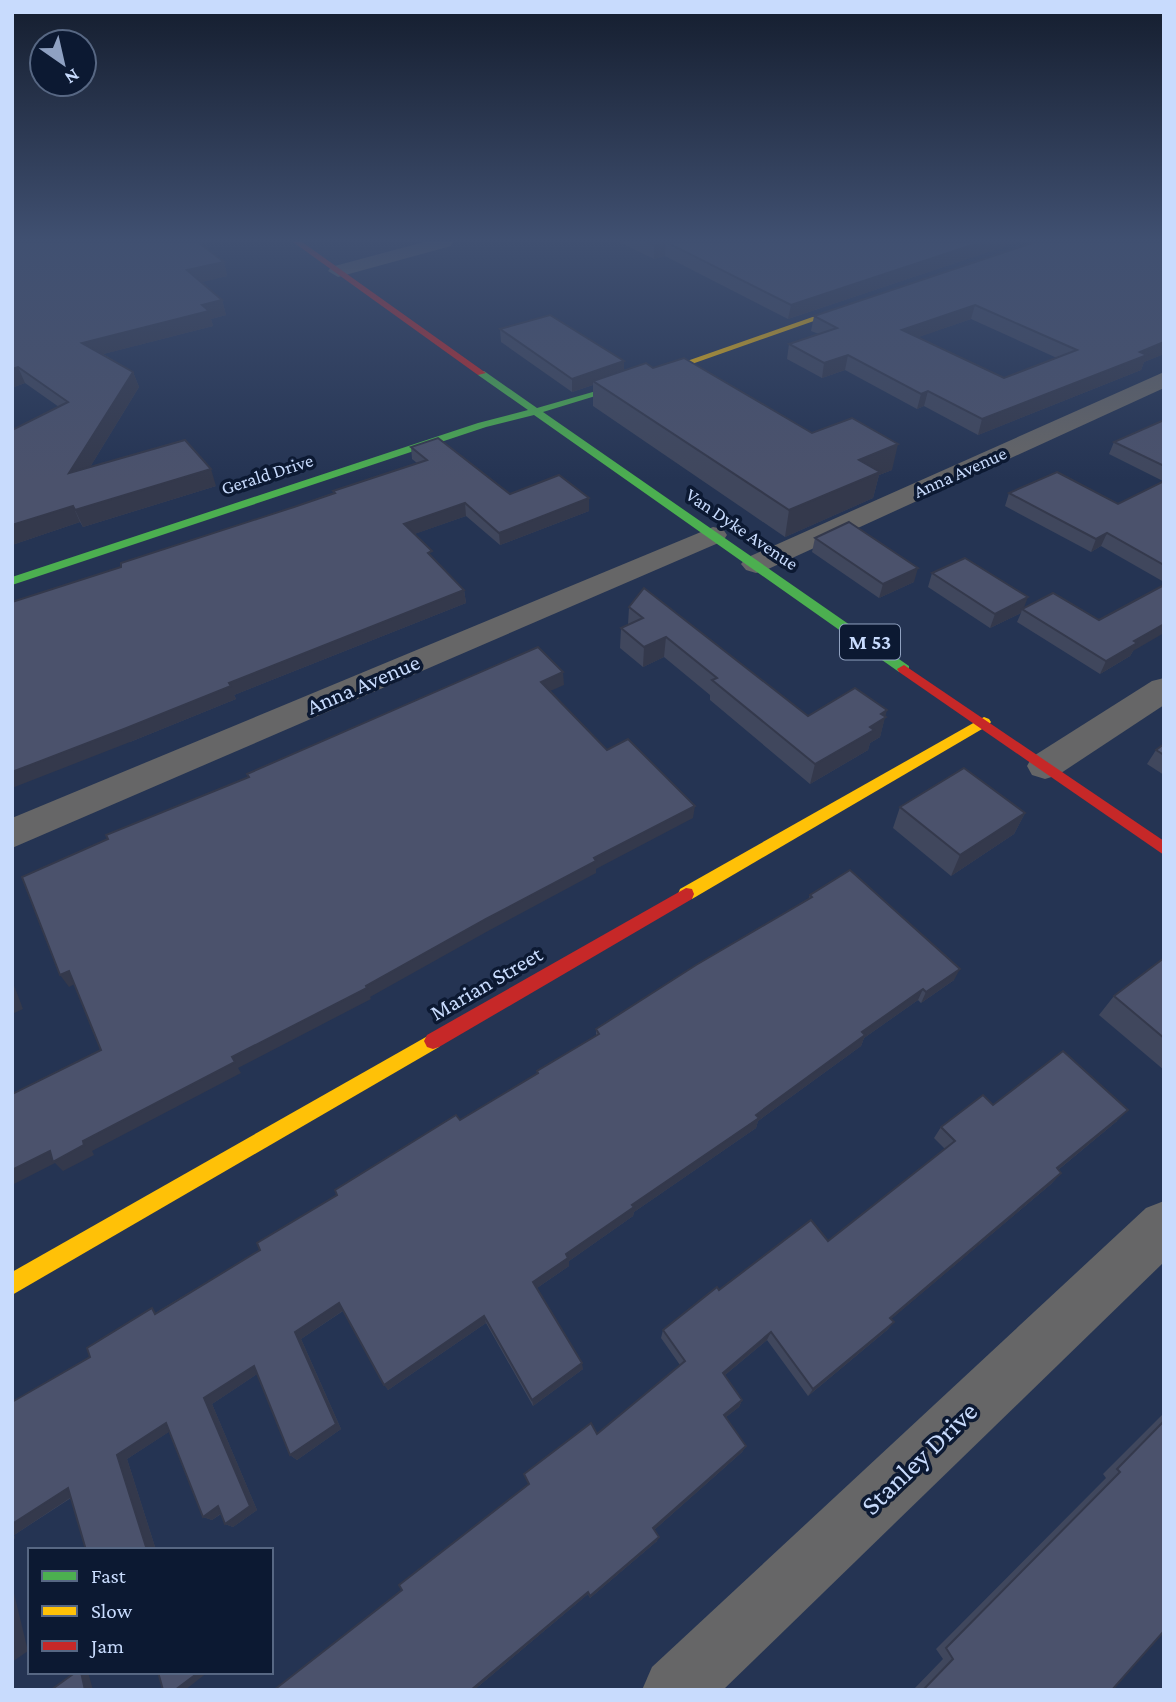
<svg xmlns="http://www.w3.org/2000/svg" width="1176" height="1702" font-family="'Crimson Pro',serif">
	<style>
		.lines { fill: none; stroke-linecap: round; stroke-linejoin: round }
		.street { fill: #666667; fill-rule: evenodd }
		.fast { fill: #4caf50; fill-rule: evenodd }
		.slow { fill: #ffc107; fill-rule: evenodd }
		.jam { fill: #c62828; fill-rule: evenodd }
		.wall { fill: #40475d; fill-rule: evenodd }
		.shaded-wall { fill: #34394c }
		.building { fill: #4b526c; stroke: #34394c; stroke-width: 2; fill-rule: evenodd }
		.labels { text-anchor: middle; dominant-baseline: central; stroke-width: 7; stroke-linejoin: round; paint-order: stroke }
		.far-street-label { font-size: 19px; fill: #c8dbfd; stroke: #0c1932 }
		.shield { fill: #0c1932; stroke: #90a1c0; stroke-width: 2 }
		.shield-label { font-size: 21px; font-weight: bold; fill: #c8dbfd }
		.street-label { font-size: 23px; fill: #c8dbfd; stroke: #0c1932 }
		.near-street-label { font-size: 28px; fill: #c8dbfd; stroke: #0c1932 }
	</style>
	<rect width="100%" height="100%" fill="#253453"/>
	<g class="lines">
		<!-- street -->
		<g class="street">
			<path d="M424 242H453L451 246 338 277 328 271 331 267Z"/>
			<path d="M1164 372V388L766 570 756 573 746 570 741 564 746 558Z"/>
			<path d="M713 527 723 529 727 535 723 541 12 848V818Z"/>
			<path d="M1164 678V705L1058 775 1045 779 1032 775 1027 766 1032 757 1152 681Z"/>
			<path d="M1164 1201V1262L723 1690H642L652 1667 1146 1208Z"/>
		</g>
		<!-- fast -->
		<path class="fast" d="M478 371H484L537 408 638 379V383L543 412 909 666V672H899L534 415 486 427 12 585V577L478 423 528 410 478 375Z"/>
		<!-- slow -->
		<g class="slow">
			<path d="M858 301 865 303 638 383 630 381Z"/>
			<path d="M984 717 989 719 991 722 989 725 692 899H680L678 894 680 889Z"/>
			<path d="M433 1033 439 1035 442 1041 439 1047 12 1295V1272Z"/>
		</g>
		<!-- jam -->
		<g class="jam">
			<path d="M293 242H302L486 373 478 375Z"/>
			<path d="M904 665 1164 841V855L899 672 897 669Z"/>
			<path d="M686 888 692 889 694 894 692 899 439 1047 433 1049 427 1047 424 1041 427 1035Z"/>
		</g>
	</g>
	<!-- wall -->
	<g class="wall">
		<path d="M12 242 224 262 227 276 201 282 222 300 226 315 211 319 213 326 103 354 133 372 139 387 90 467 216 486 83 527 80 522 12 545V430L59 407 25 383 14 387 12 385Z"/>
		<path d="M619 242H1018L788 319 665 256 654 259Z"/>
		<path d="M1164 242V354L1144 362 1141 370 978 435 924 406 917 409 845 370 822 378 787 359 789 344 819 334 811 331 814 316ZM971 319 1057 358 1004 378 918 337Z"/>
		<path d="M500 329 624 361V371L653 368 812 433 892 470 879 475 873 498 785 537 593 406V385L572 392 501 342Z"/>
		<path d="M1164 420V582L1101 546 1091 552 1005 506 1009 493 1118 504 1163 481 1109 454 1114 442Z"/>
		<path d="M411 447 510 494 589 511 500 545 466 516 414 534 433 558 464 590 466 603 234 695 236 699 130 742 121 567 333 493V491L417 463 412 459Z"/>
		<path d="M815 538 914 582 879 598 812 552Z"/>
		<path d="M932 573 1024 608 1099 620 1133 651 1130 656 1100 674 1017 622 1021 613 990 628 928 587Z"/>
		<path d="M629 607 808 716H885L880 737 870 743 868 750 810 784 710 700V695L664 657 643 667 620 648 621 628 628 625Z"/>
		<path d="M1164 744V775L1147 764 1156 750Z"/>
		<path d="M900 807 1025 813 1014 834 951 876 893 828Z"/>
		<path d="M810 895 954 980 921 1003 918 1000 864 1038 861 1046 758 1121 756 1128 634 1212 633 1216 569 1261V1266L537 1288 583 1369 533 1406 486 1323 388 1390 343 1311 301 1339 341 1429 297 1460 290 1455 257 1374 212 1404 257 1510 233 1527 225 1524 221 1514 212 1520 203 1517 170 1431 127 1459 156 1550H86L71 1498 14 1535 15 1538 12 1540V1402L90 1357 157 1312 260 1250 460 1120 537 1074V1071L596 1036V1029L808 900Z"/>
		<path d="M1164 958V1070L1099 1015 1114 996Z"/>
		<path d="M993 1105 1117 1121 1058 1170 1061 1173 1051 1184 891 1319 894 1322 887 1330 808 1396 767 1340 725 1375 742 1400 739 1407 726 1417 746 1446 742 1452 654 1530 657 1541 590 1598 588 1594 474 1690H274L402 1590 529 1485 524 1474 597 1434 680 1365 661 1338 663 1330 719 1290 828 1241 945 1149 934 1138 941 1127Z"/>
		<path d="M1164 1413V1631L1112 1690H913L943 1659 936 1649 1106 1478 1103 1474Z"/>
	</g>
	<!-- shaded-wall -->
	<g class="shaded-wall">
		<path d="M666 242 665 256 654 259V245Z"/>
		<path d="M981 242H1018L788 319 791 305Z"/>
		<path d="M224 262 227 276 191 285 187 270Z"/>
		<path d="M222 300 226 315 211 319 213 326 88 358 82 343 202 305Z"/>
		<path d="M975 305 971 319 899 344 902 330Z"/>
		<path d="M1164 342V354L1144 362 1141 370 978 435 982 419Z"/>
		<path d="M848 355 845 370 822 378 824 363Z"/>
		<path d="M624 361V374L593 381V385L572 392V379Z"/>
		<path d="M18 367 25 383 14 387 12 382V369Z"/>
		<path d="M133 372 139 387 76 490 69 473Z"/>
		<path d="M928 391 924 406 917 409 921 394Z"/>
		<path d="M898 444 892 470 879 475 873 498 785 537 789 510 859 460Z"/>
		<path d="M211 469 216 486 83 527 75 510Z"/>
		<path d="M589 498V511L500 545 499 533Z"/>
		<path d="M465 503 466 516 406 537 404 524Z"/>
		<path d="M73 506 80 522 12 545V525Z"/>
		<path d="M1107 533 1101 546 1091 552 1096 539Z"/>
		<path d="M918 568 914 582 879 598 883 584Z"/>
		<path d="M464 590 466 603 234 695 236 699 130 742 12 788V772L229 683Z"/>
		<path d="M1028 597 1023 610 1022 609 1021 613 990 628 995 614Z"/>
		<path d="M1164 624V633L1133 651 1130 656 1100 674 1106 661 1134 641Z"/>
		<path d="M666 637 664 657 643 667 644 647Z"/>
		<path d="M563 672 564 685 541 695V682Z"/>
		<path d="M887 710 880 737 870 743 868 750 810 784 815 764 870 727 881 714Z"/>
		<path d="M695 806 693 818 596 869V873L488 931 370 997 371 999 238 1068 241 1073 92 1151 94 1155 63 1171 55 1163 12 1185V1170L50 1151 83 1141 232 1057 366 986 594 858Z"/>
		<path d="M1025 813 1014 834 951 876 960 855Z"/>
		<path d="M960 969 954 980 921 1003 926 992Z"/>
		<path d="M69 971 78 982 69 987 60 975Z"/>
		<path d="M12 980 23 1009 12 1014Z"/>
		<path d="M923 989 918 1000 864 1038 861 1046 758 1121 756 1128 634 1212 633 1216 569 1261V1266L534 1290 533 1282 566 1254 756 1115 862 1032Z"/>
		<path d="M1128 1110 1117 1121 1047 1179 1057 1168Z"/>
		<path d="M1061 1173 1051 1184 883 1326 890 1318Z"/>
		<path d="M339 1303 344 1310 301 1339 341 1429 297 1460 290 1455 295 1332Z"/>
		<path d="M484 1316 486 1323 388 1390 384 1385Z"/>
		<path d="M894 1322 887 1330 808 1396 813 1389Z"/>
		<path d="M771 1332 767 1340 719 1380 723 1373Z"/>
		<path d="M582 1363 583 1369 533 1406 532 1400Z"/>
		<path d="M254 1366 260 1372 212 1404 257 1510 233 1527 225 1524 204 1398Z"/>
		<path d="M742 1400 739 1407 721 1421 724 1415Z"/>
		<path d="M166 1423 175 1428 127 1459 156 1550H147L117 1455Z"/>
		<path d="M746 1446 742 1452 652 1532 653 1528Z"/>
		<path d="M68 1488 79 1492 14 1535 15 1538 12 1540V1524Z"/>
		<path d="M218 1506 226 1510 212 1520 203 1517Z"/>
		<path d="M659 1537 657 1541 590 1598V1596Z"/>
		<path d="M12 1585 28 1651 12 1662Z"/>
		<path d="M588 1592V1594L474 1690H471Z"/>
		<path d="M81 1672H88L93 1690H85Z"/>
		<path d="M199 1672H208L185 1690H175Z"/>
	</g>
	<!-- building -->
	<g class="building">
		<path d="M12 242H198L224 262 187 270 222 300 202 305 209 311 82 343 133 372 69 473 185 440 211 469 75 510 73 506 12 525V430L68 402 18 367 12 369Z"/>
		<path d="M647 242H981L791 305 666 242 654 245Z"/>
		<path d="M1035 242H1164V342L1140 352 1147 355 982 419 928 391 921 394 848 355 824 363 789 344 837 328 814 316ZM975 305 1077 350 1004 378 902 330Z"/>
		<path d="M550 315 624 361 572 379 500 329Z"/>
		<path d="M684 358 812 433 852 418 898 444 859 460 880 472 789 510 593 381 646 363 653 368Z"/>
		<path d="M1164 420V466L1114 442Z"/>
		<path d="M438 438 510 494 559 475 589 498 499 533 465 503 404 524 432 551 428 553 464 590 229 683 231 686 124 729 12 772V602L121 567V563L294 507 335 493 333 491 427 460 411 447Z"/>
		<path d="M1057 472 1118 504 1164 481V565L1107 533 1096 539 1009 493Z"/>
		<path d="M849 522 918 568 883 584 815 538Z"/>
		<path d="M965 558 1028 597 995 614 932 573Z"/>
		<path d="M1164 585V624L1134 641 1137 643 1106 661 1022 609 1053 593 1099 620Z"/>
		<path d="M644 588 808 716 855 688 887 710 881 714 886 717 870 727 874 730 815 764 712 680 717 678 666 637 644 647 621 628 643 618 629 607Z"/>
		<path d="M538 647 563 672 541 682 607 750 628 739 695 806 594 858 596 861 486 919 366 986 367 988 232 1057 235 1062 83 1141 84 1145 53 1162 50 1151 12 1170V1094L101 1050 69 971 60 975 22 877 108 839 106 835 249 777 247 774Z"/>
		<path d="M1164 744V755L1156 750Z"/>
		<path d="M964 768 1025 813 960 855 900 807Z"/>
		<path d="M850 870 960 969 926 992 923 989 862 1032 865 1035 756 1115 759 1118 632 1205 634 1207 566 1254 568 1258 533 1282 582 1363 532 1400 484 1316 384 1385 339 1303 295 1332 336 1424 290 1455 254 1366 204 1398 250 1506 225 1524 218 1506 203 1517 166 1423 117 1455 147 1550H86L68 1488 12 1524V1402L90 1357 87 1348 152 1308 155 1314 260 1250 257 1243 337 1195 335 1190 456 1115 460 1120 538 1073 537 1071 599 1034 596 1029 696 965 812 897 810 895Z"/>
		<path d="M1164 958V1038L1114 996Z"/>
		<path d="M1063 1051 1128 1110 1057 1168 1061 1173 890 1318 894 1322 813 1389 771 1332 723 1373 742 1400 724 1415 746 1446 653 1528 659 1537 590 1596 588 1592 471 1690H274L402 1590 399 1585 529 1484 524 1474 591 1423 597 1434 685 1361 663 1330 717 1287 719 1290 811 1220 828 1241 955 1141 941 1127 983 1095 993 1105Z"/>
		<path d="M1164 1421V1631L1112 1690H923L953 1659 946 1648 1120 1472 1117 1469Z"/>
		<path d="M12 1638 15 1650 12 1652Z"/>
		<path d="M76 1672H81L85 1690H51Z"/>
		<path d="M158 1672H199L175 1690H163Z"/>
	</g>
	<!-- sky -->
	<linearGradient id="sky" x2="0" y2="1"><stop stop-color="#141d2e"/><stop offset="0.5" stop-color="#405071"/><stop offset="1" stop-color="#405071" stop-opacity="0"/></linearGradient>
	<rect width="1176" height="480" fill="url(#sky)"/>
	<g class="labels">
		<!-- far-street labels -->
		<g class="far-street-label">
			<text transform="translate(960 472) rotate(-24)">Anna Avenue</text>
			<text transform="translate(267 474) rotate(-18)">Gerald Drive</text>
			<text transform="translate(742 529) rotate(34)">Van Dyke Avenue</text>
		</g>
		<!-- shield labels -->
		<rect class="shield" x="840" y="624.5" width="60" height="35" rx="5"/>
		<g class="shield-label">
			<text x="870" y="642">M 53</text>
		</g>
		<!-- street labels -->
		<g class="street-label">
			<text transform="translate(363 684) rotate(-23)">Anna Avenue</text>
			<text transform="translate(486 983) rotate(-30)">Marian Street</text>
		</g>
		<!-- near-street labels -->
		<g class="near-street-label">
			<text transform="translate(919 1458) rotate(-44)">Stanley Drive</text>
		</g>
	</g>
	<!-- border -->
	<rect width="1176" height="1702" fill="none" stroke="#c8dbfd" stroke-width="28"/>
	<!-- legend -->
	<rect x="28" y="1548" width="245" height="126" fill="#0c1932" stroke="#576783" stroke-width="2"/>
	<rect x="42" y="1571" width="35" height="10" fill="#4caf50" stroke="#576783" stroke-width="2"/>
	<text x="91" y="1583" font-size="21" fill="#c8dbfd">Fast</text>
	<rect x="42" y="1606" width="35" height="10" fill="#ffc107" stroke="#576783" stroke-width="2"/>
	<text x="91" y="1618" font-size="21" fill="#c8dbfd">Slow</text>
	<rect x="42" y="1641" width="35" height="10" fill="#c62828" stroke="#576783" stroke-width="2"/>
	<text x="91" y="1653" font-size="21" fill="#c8dbfd">Jam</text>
	<!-- north arrow -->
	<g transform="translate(63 63) rotate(146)"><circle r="33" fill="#0c1932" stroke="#576783" stroke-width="2"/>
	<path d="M0-5L12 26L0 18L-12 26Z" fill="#8fa1c2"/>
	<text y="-10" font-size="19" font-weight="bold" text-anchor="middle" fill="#c8dbfd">N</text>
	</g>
</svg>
